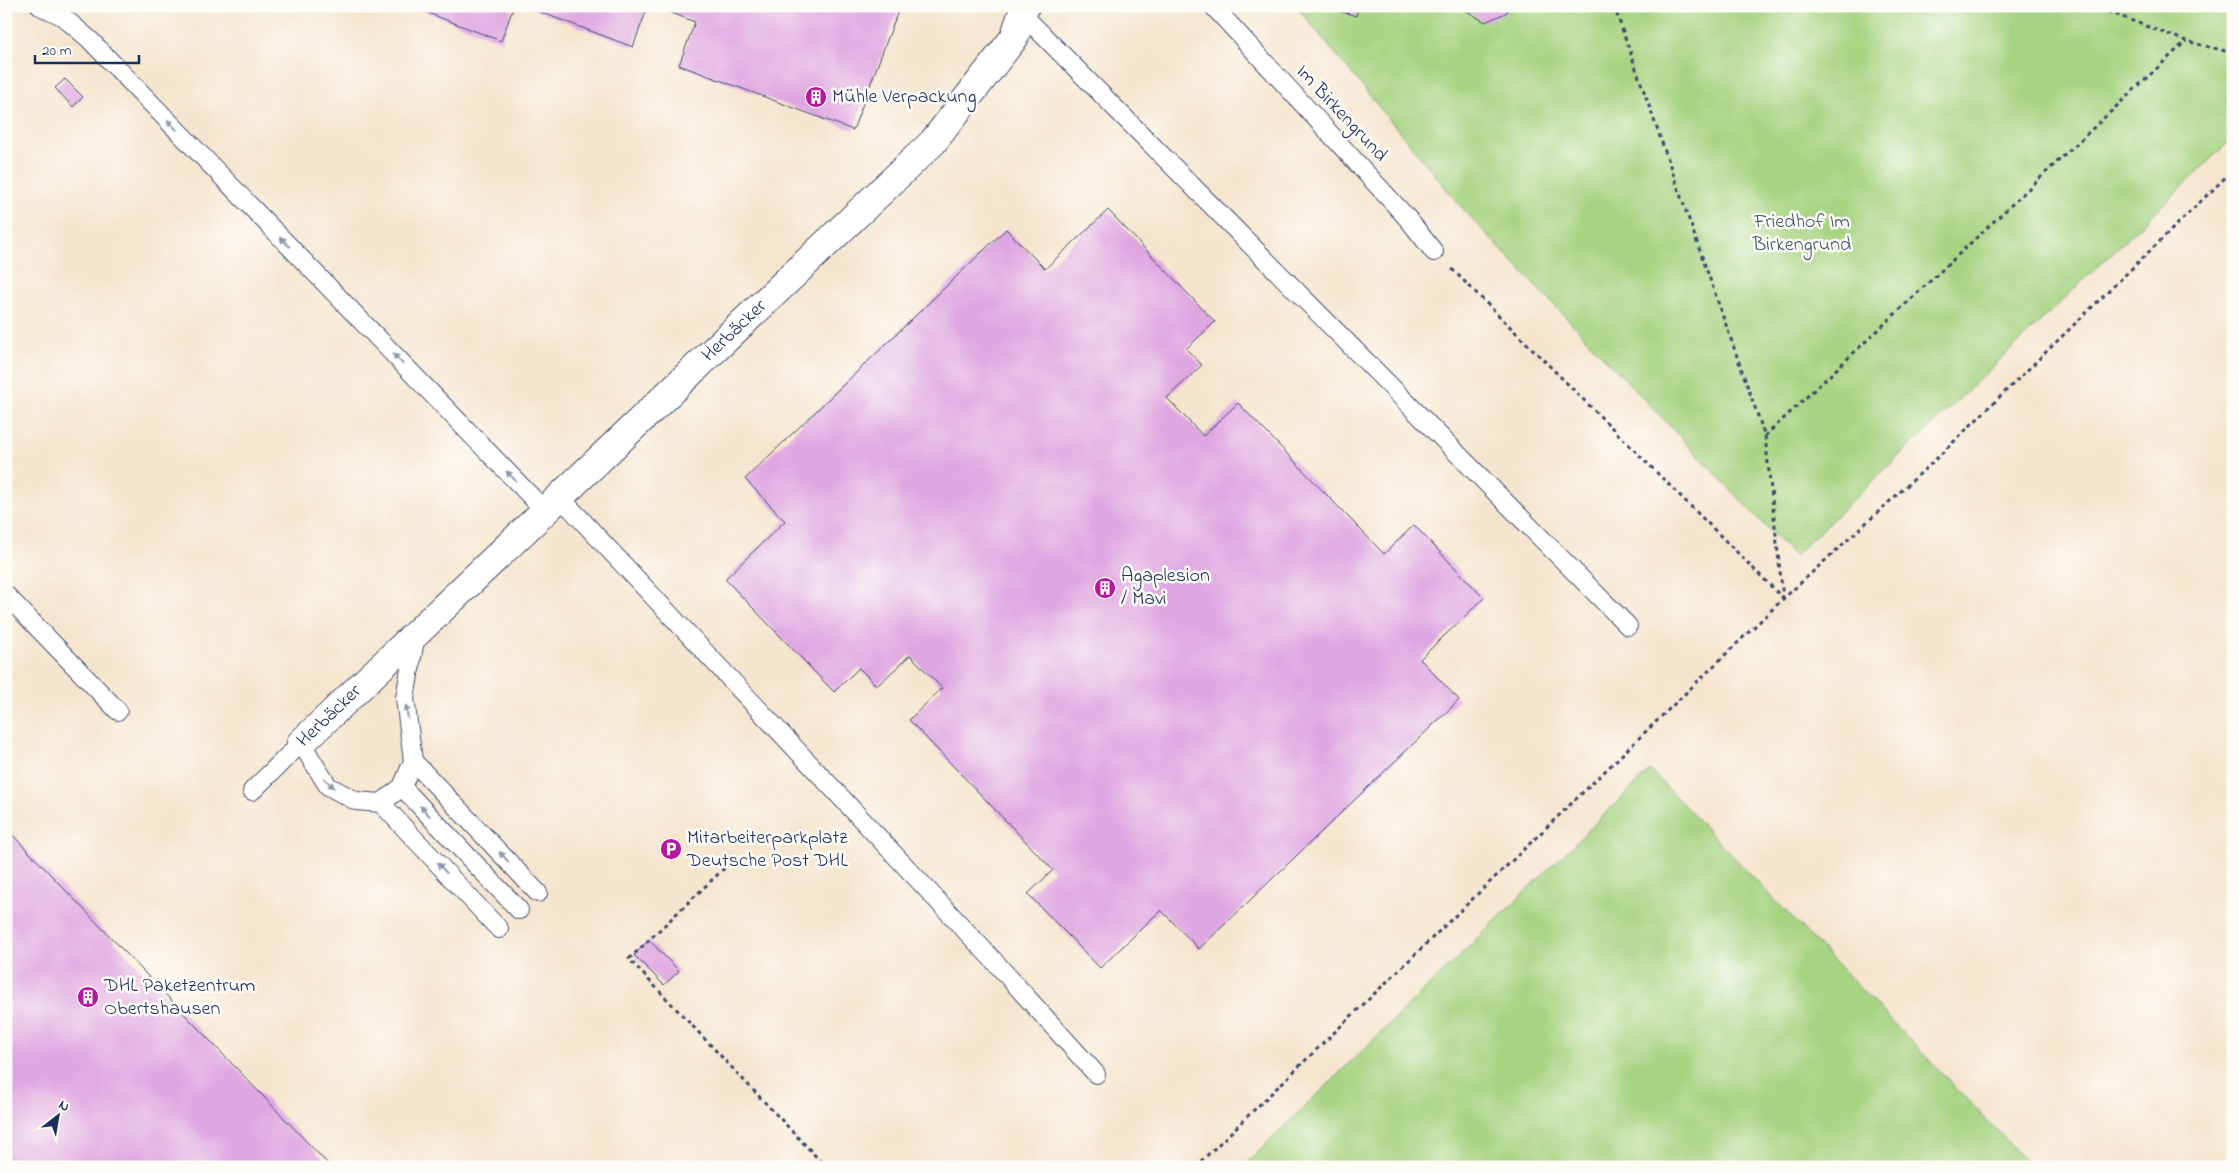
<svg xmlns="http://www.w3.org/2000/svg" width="2239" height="1173" font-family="'Indie Flower',sans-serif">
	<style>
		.green { fill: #a7d482; stroke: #618270 }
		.building { fill: #dfa7e1 }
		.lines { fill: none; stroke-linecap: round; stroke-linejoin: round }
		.service-casing { stroke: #3c4a6f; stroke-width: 20 }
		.minor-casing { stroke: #3c4a6f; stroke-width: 30 }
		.path { stroke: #3c4a6f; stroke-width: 3; stroke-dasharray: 4 4; stroke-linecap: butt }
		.service { stroke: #fff; stroke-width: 18 }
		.minor { stroke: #fff; stroke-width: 28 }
		.oneway { fill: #8d97ae }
		.labels { text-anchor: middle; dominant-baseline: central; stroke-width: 5; stroke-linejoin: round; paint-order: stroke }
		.poi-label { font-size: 20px; fill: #1b2f5e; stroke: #fdfcf7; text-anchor: start }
		.street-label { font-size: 20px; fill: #1b2f5e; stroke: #fdfcf7 }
		.park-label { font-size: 20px; fill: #3e5867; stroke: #fdfcf7 }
	</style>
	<rect width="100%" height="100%" fill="#fdfcf7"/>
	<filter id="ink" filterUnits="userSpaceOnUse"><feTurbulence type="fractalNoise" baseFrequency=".02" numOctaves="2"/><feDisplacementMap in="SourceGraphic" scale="10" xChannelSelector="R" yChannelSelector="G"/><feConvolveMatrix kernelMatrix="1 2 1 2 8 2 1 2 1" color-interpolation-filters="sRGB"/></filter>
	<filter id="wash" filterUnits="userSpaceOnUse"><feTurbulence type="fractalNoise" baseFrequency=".0096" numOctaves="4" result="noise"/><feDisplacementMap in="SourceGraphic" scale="20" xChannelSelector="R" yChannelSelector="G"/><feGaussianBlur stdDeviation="1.12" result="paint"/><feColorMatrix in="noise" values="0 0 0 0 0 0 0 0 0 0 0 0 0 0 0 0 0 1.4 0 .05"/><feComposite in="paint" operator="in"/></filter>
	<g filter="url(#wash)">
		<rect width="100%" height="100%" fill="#f6e5ce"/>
		<!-- green -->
		<g class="green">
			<path d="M1296 6H2233V138L1794 556 1469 216Z"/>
			<path d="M1650 770 2032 1167H1243Z"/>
		</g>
		<g id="blocks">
			<!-- building -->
			<g class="building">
				<path d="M410 6H514L501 41Z"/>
				<path d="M524 6H648L633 47Z"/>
				<path d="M654 6H900L853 130 679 65 695 22Z"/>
				<path d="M1322 6H1359L1356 16Z"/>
				<path d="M1465 6H1511L1506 13 1485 22 1465 10Z"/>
				<path d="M65 79 83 97 73 107 55 88Z"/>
				<path d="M1108 210 1215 322 1186 349 1202 365 1167 398 1203 436 1238 403 1384 554 1414 525 1484 598 1420 659 1459 700 1199 949 1161 910 1100 968 1028 894 1053 870 909 720 942 688 910 655 877 686 859 668 834 692 725 579 785 521 745 479 1006 229 1045 269Z"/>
				<path d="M6 828 331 1167H6Z"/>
				<path d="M649 940 679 971 664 985 634 955Z"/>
			</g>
		</g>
	</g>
	<g filter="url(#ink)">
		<use href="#blocks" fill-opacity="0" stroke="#3c4a6f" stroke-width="1"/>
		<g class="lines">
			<!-- service casing -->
			<g class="service-casing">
				<g id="service">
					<path d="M40 6 62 16 89 39 545 511"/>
					<path d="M1213 6 1409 220 1434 252"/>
					<path d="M1022 14 1628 626"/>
					<path d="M560 497 994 961 1096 1074"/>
					<path d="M6 595 118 711"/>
					<path d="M413 761 538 893"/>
					<path d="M402 787 519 910"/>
					<path d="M252 791 301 743 328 786 356 801 381 803 402 787 413 761 405 698 416 634"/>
					<path d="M381 803 499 929"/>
				</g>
			</g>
			<!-- minor casing -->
			<g class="minor-casing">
				<g id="minor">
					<path id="s1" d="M301 743 933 142 1014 38 1025 6"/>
				</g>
			</g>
			<!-- path -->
			<g class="path">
				<path d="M1614 6 1765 436 1783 598"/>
				<path d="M2093 6 2186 41 2233 53"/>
				<path d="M1452 269 1783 598"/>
				<path d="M1765 436 2186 41"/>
				<path d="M736 857 629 959 826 1167"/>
				<path d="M1195 1167 1783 599 1936 459 2233 170"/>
			</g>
			<!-- service -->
			<use href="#service" class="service"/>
			<!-- minor -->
			<use href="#minor" class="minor"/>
		</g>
		<!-- one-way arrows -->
		<defs><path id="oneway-solid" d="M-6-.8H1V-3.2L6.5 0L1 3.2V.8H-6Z" transform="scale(1.25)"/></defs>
		<g class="oneway">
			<use href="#oneway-solid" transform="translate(172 125) rotate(-134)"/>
			<use href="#oneway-solid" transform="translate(285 242) rotate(-134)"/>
			<use href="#oneway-solid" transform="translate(398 359) rotate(-134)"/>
			<use href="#oneway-solid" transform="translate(511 476) rotate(-134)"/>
			<use href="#oneway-solid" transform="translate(407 712) rotate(-97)"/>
			<use href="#oneway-solid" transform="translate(329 783) rotate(45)"/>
			<use href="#oneway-solid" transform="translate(425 811) rotate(-133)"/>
			<use href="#oneway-solid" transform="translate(504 857) rotate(-133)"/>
			<use href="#oneway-solid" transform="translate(442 868) rotate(-133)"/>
		</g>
	</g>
	<!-- icons -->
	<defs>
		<g id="building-disc" transform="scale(1.125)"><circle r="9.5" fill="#b5179e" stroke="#fdfcf7"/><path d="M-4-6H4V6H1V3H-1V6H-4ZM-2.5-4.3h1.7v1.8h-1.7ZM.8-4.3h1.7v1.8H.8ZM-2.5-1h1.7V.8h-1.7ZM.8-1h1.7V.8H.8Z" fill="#fff"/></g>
		<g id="parking-disc" transform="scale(1.125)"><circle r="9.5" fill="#b5179e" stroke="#fdfcf7"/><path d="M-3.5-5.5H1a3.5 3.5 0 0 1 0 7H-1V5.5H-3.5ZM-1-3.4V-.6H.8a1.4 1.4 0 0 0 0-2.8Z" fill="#fff"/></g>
	</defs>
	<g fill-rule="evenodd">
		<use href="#building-disc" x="816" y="97"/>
		<use href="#building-disc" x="1105" y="588"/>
		<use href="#parking-disc" x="671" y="849"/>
		<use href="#building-disc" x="88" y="997"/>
	</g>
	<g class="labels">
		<!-- poi labels -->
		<g class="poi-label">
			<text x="832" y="97">Mühle Verpackung</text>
			<text x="1121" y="576">Agaplesion<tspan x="1121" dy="23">/ Mavi</tspan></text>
			<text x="687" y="838">Mitarbeiterparkplatz<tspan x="687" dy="23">Deutsche Post DHL</tspan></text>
			<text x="104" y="986">DHL Paketzentrum<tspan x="104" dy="23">Obertshausen</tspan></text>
		</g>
		<!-- street labels -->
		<g class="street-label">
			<text transform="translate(1341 114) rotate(47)">Im Birkengrund</text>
			<text stroke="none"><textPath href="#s1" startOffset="598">Herbäcker</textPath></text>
			<text stroke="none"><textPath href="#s1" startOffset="39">Herbäcker</textPath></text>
		</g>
		<!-- park labels -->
		<g class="park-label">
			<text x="1802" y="222">Friedhof Im<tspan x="1802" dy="23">Birkengrund</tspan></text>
		</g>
	</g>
	<!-- margin -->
	<rect width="2239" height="1173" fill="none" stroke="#fdfcf7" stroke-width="25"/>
	<!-- north arrow -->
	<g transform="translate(58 1116) rotate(31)" stroke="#fdfcf7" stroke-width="4" paint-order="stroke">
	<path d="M0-4L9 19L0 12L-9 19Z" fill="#1b2f5e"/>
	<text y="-8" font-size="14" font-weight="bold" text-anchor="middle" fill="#1b2f5e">N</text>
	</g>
	<!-- scale -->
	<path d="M35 55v8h104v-8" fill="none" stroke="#1b2f5e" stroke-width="2.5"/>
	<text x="42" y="55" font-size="15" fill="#1b2f5e" stroke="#fdfcf7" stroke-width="4" paint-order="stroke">20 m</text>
</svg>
